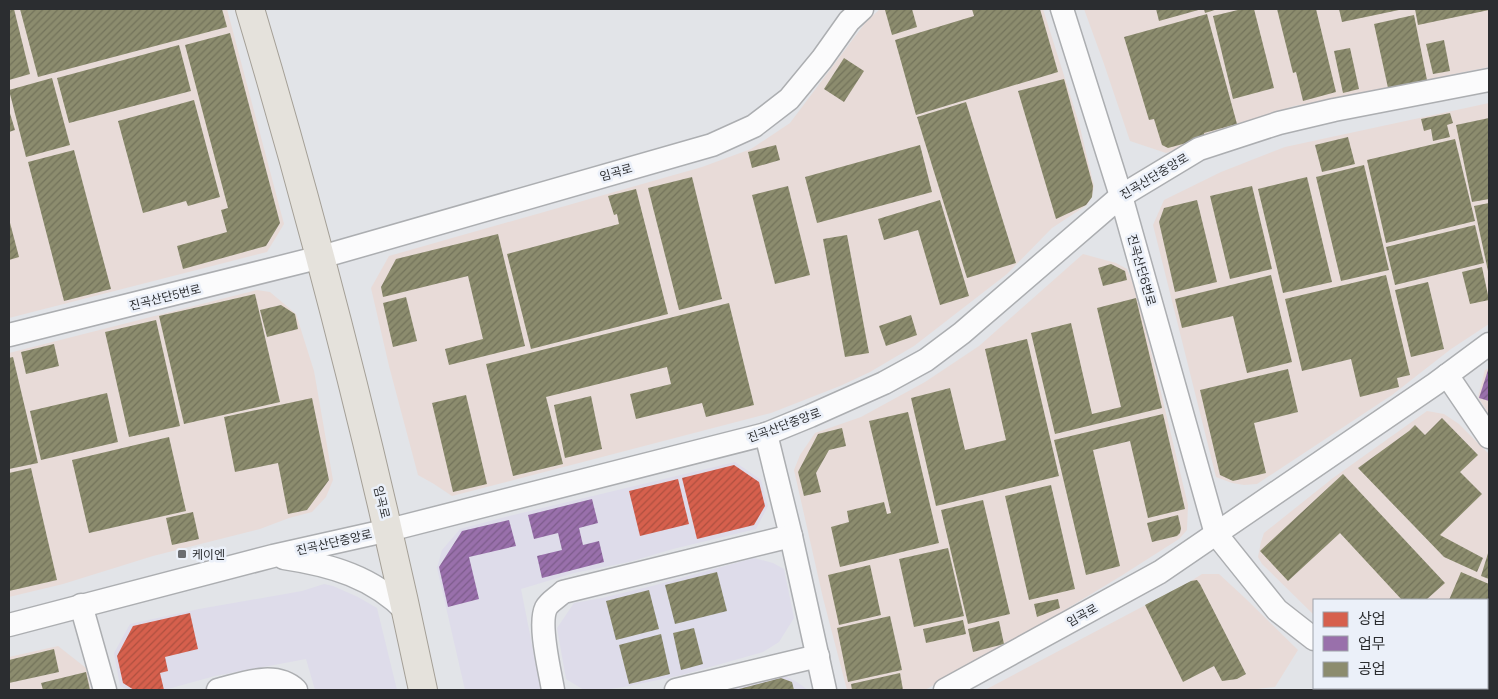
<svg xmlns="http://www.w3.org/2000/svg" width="1498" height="699" font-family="Manrope,'Noto Sans KR',sans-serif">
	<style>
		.commercial { fill: #dedcea }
		.industrial { fill: #e8dbd8 }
		.shops { fill: url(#shops-hatch) }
		.offices { fill: url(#offices-hatch) }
		.industry { fill: url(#industry-hatch) }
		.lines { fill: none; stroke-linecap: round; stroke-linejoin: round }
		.minor-casing { stroke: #acaeb1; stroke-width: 25 }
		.major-casing { stroke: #a49f96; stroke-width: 30 }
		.minor { stroke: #fbfbfc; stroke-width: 22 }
		.major { stroke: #e5e2dc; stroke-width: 28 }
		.poi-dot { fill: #6b6d70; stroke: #ebf0f9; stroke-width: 2 }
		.labels { text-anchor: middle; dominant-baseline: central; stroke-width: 5; stroke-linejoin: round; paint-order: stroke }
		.street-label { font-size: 12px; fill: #2b2d30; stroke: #ebf0f9 }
		.poi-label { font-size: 12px; fill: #2b2d30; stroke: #ebf0f9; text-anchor: start }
	</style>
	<defs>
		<pattern id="shops-hatch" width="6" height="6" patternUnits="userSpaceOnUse" patternTransform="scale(1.25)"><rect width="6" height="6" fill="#d6604d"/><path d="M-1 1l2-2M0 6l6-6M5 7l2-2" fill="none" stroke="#ae5040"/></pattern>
		<pattern id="offices-hatch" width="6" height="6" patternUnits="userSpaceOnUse" patternTransform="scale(1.25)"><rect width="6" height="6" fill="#9970ab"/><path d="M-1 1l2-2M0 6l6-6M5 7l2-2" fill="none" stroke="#7d5c8c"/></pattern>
		<pattern id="industry-hatch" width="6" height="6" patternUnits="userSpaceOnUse" patternTransform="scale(1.25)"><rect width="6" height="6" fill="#8c8c6e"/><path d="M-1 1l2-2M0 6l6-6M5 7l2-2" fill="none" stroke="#73735b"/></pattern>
	</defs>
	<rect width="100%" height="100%" fill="#e2e4e8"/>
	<!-- commercial -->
	<g class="commercial">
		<path d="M735 462 761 480 768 506 756 529 673 549 629 562 574 573 521 589 541 690H465L437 568 442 550 460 529 509 516Z"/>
		<path d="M754 558 773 563 784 569 794 618 779 642 763 652 682 675 624 687 602 690H584L566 679 557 628 574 603 602 598 652 586Z"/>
		<path d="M324 584 333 586 358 597 377 608 397 690H315L306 659 215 676 164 690H129L120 686 114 653 130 624 199 609 302 591Z"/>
		<path d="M782 675 797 682 808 690H721Z"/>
	</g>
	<!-- industrial -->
	<g class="industrial">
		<path d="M9 9H227L284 224 267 252 9 318Z"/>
		<path d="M880 9H1043L1079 123 1094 186 1092 197 1087 205 1052 228 1007 274 914 346 870 372 840 386 771 413 452 496 434 484 418 475 389 366 371 288 389 256 702 167 751 149 790 123 865 23Z"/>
		<path d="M1084 9H1489V67L1450 75 1390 90 1294 106 1255 120 1201 142 1166 153 1130 141 1104 64Z"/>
		<path d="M1489 103V324L1451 349 1392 395 1257 484 1244 485 1232 483 1216 477 1153 225 1164 200 1221 172 1285 147Z"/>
		<path d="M1083 254 1116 263 1127 269 1137 293 1188 505 1187 530 1179 539 1121 576 1017 639 925 690H847L823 598 794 470 800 455 815 433 861 417 925 382 979 346Z"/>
		<path d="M257 290 270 292 296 314 314 371 333 480 326 497 312 512 289 518 260 529 153 556 63 584 9 597V353Z"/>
		<path d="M1489 368V415L1478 397 1485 370Z"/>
		<path d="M1427 411 1444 414 1459 424 1489 454V690L1480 688H1487V600H1314V615L1262 564 1258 557 1261 542 1264 533 1333 478Z"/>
		<path d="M1202 574H1219L1245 598 1298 650 1275 687 1248 690H985L1191 581Z"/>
		<path d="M58 646 86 668 91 690H9V657Z"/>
	</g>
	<!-- shops -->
	<g class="shops">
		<path d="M734 465 759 482 765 506 754 525 697 539 682 478Z"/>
		<path d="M678 479 689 524 640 536 629 491Z"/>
		<path d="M190 613 198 649 165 657 168 671 160 673 164 690H134L123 683 117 656 133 626Z"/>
	</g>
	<!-- offices -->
	<g class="offices">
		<path d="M1489 367V401L1479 398Z"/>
		<path d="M592 499 598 523 579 528 583 545 599 541 604 562 542 578 537 556 562 550 558 533 534 539 528 515Z"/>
		<path d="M509 520 516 546 469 557 479 599 448 607 439 567 462 531Z"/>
	</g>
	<!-- industry -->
	<g class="industry">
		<path d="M9 9H14L30 74 9 80Z"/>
		<path d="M20 9H222L227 27 38 77Z"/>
		<path d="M888 9H912L917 27 892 35 885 10Z"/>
		<path d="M972 9H1040L1058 72 916 115 895 40 974 16Z"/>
		<path d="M1156 9H1202L1159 21Z"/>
		<path d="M1204 9H1218L1205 13Z"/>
		<path d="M1242 9H1254L1274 88 1233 99 1213 16Z"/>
		<path d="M1277 9H1316L1336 92 1303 101 1296 72 1293 73Z"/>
		<path d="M1339 9H1399V10L1342 22Z"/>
		<path d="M1415 9H1489V10L1418 25Z"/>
		<path d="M1207 14 1237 124 1204 133 1205 138 1168 148 1162 145 1154 119 1149 120 1124 37Z"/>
		<path d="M1414 15 1427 80 1388 88 1374 24Z"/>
		<path d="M230 33 280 223 266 246 183 269 177 246 227 232 221 210 228 208 185 45Z"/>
		<path d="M1444 40 1450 71 1433 74 1426 44Z"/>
		<path d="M179 45 191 91 69 123 57 78Z"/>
		<path d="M1350 48 1359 89 1343 93 1334 51Z"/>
		<path d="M844 58 864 71 844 102 824 89Z"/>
		<path d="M52 78 70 145 26 157 9 90Z"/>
		<path d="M1064 79 1093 186 1092 197 1086 205 1056 219 1018 91Z"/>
		<path d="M194 100 220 197 188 206 186 201 143 213 118 121Z"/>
		<path d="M966 102 1016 263 967 278 917 117Z"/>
		<path d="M9 110 15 130 9 132Z"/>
		<path d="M1450 113 1453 123 1447 125 1450 137 1433 141 1431 129 1424 131 1421 119Z"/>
		<path d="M1489 118V199L1472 202 1456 125Z"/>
		<path d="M1348 137 1355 164 1322 172 1315 145Z"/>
		<path d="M1455 139 1475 221 1386 243 1367 160Z"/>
		<path d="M776 145 780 160 752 168 748 152Z"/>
		<path d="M920 145 932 192 817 223 805 177Z"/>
		<path d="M74 150 111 289 64 301 28 162Z"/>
		<path d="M1364 165 1389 270 1341 281 1316 177Z"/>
		<path d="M692 177 722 299 679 310 648 188Z"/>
		<path d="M1307 177 1332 282 1283 293 1258 189Z"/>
		<path d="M788 186 810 275 775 284 752 195Z"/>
		<path d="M1252 186 1272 269 1230 279 1210 196Z"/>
		<path d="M636 189 668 314 531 349 507 254 619 224 617 214 614 215 608 196Z"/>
		<path d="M940 200 969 296 940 305 918 230 884 240 878 219Z"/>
		<path d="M1197 200 1217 282 1175 292 1159 222 1164 208Z"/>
		<path d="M1489 203V271H1488L1474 206Z"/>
		<path d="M9 219 19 257 9 260Z"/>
		<path d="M1475 225 1484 263 1395 285 1386 247Z"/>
		<path d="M498 234 525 346 449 365 445 349 483 339 468 276 383 297 381 287 396 259Z"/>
		<path d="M847 235 869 353 845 357 823 239Z"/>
		<path d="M1111 264 1125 271 1127 280 1103 286 1098 268Z"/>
		<path d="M1482 267 1489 300 1470 304 1462 272Z"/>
		<path d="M1271 275 1292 362 1247 373 1233 316 1182 328 1175 299Z"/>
		<path d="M1386 275 1410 375 1397 378 1399 387 1360 397 1351 359 1302 371 1285 299Z"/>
		<path d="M1428 282 1444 349 1411 357 1395 290Z"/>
		<path d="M255 294 280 402 184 424 159 316Z"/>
		<path d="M406 297 417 341 393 347 383 303Z"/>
		<path d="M1136 298 1162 408 1055 434 1031 333 1071 323 1092 414 1121 407 1097 308Z"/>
		<path d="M729 303 754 405 706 417 702 403 636 419 630 394 671 384 667 367 546 397 563 464 513 476 486 364Z"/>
		<path d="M281 305 295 314 298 329 267 337 260 310Z"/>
		<path d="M911 315 917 335 886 346 879 326Z"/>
		<path d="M156 320 180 426 129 437 105 332Z"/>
		<path d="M1027 339 1059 476 936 506 911 398 950 388 965 450 1006 440 985 349Z"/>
		<path d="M54 344 59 366 26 374 21 352Z"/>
		<path d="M13 357 38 463 9 469V358Z"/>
		<path d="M1288 369 1298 412 1254 423 1266 473 1233 481 1220 475 1200 390Z"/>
		<path d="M107 393 118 442 41 460 30 411Z"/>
		<path d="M466 395 487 484 453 492 432 403Z"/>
		<path d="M591 396 602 449 565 458 554 405Z"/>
		<path d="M312 398 329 480 307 510 288 514 278 463 235 472 224 417Z"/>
		<path d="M908 412 939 543 840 567 831 527 849 522 847 511 884 502 887 514 891 513 869 421Z"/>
		<path d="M1163 414 1185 509 1148 518 1130 441 1093 450 1120 566 1086 575 1054 440Z"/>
		<path d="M1442 418 1478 455 1460 472 1482 494 1440 535 1483 558 1477 572 1444 557 1358 468 1409 431 1415 425 1425 435Z"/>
		<path d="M842 428 846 446 829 450 816 473 821 492 804 496 798 472 818 434Z"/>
		<path d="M169 437 186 511 89 533 72 460Z"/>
		<path d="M31 468 57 580 9 591V473Z"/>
		<path d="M1343 474 1445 583 1426 600H1402L1340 533 1288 581 1260 551Z"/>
		<path d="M1051 485 1075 589 1029 600 1005 496Z"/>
		<path d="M983 500 1010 614 968 624 941 510Z"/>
		<path d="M193 512 199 539 172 545 166 518Z"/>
		<path d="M1178 515 1181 528 1180 533 1177 536 1152 542 1147 523Z"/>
		<path d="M948 548 964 616 914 627 899 559Z"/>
		<path d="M1489 550V579L1481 576Z"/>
		<path d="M870 565 881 615 839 625 828 575Z"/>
		<path d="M717 572 727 611 675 624 665 585Z"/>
		<path d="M1461 572 1489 584V610L1487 616V600H1449Z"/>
		<path d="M1197 580 1200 584 1246 674 1237 679 1222 681 1214 666 1183 682 1145 605 1191 581Z"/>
		<path d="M649 590 659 629 616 640 606 601Z"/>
		<path d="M1058 599 1060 608 1037 617 1034 604Z"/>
		<path d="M890 616 902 670 848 682 837 628Z"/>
		<path d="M963 620 966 634 926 643 923 629Z"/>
		<path d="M999 621 1004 644 973 652 968 629Z"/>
		<path d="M694 628 703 664 681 670 673 633Z"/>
		<path d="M661 634 670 674 629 684 619 645Z"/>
		<path d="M54 649 59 672 9 683V660Z"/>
		<path d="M86 672 90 690H43L41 683Z"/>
		<path d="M900 673 903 690H852L851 684Z"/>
		<path d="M781 678 792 682 794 690H735Z"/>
	</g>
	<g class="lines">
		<!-- minor casing -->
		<g class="minor-casing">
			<g id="minor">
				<path d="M1062 9 1121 196 1216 534 1277 610 1314 639"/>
				<path d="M9 335 321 257 712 145 754 126 789 99 822 59 849 21 862 9"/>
				<path d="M1447 375 1489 437"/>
				<path d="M766 434 791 536 825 690"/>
				<path d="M284 558C331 565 373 577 407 612"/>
				<path d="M81 605 105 690"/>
				<path d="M9 625 273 556 389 530 766 434 810 416 884 383 926 360 962 333 1121 196 1199 149 1279 123 1334 110 1489 80"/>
				<path d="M1437 688 1445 690"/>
				<path d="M218 690C242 684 275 670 296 690"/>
				<path d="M553 690C550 671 538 625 546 608 549 602 558 597 563 592L791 536"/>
				<path d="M676 690 818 656"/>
				<path d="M945 690 1160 572 1435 384 1489 344"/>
			</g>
		</g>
		<!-- major casing -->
		<g class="major-casing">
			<path id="major" d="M250 9C317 233 375 461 423 690"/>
		</g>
		<!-- minor -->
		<use href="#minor" class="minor"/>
		<!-- major -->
		<use href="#major" class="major"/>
	</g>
	<!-- markers -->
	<rect class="poi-dot" x="177" y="549" width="10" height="10" rx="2.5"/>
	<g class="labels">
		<!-- street labels -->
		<g class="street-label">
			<text transform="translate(616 172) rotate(-16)">임곡로</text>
			<text transform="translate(1154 176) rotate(-31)">진곡산단중앙로</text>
			<text transform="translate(1142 270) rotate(74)">진곡산단6번로</text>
			<text transform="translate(165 297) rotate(-14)">진곡산단5번로</text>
			<text transform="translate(784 425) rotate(-20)">진곡산단중앙로</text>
			<text transform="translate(382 502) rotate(76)">임곡로</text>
			<text transform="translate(334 542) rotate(-13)">진곡산단중앙로</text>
			<text transform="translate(1082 615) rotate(-29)">임곡로</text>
		</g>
		<!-- poi labels -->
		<g class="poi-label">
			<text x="192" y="554">케이엔</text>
		</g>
	</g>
	<!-- border -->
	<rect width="1498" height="699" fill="none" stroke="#2b2d30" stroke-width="20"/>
	<!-- legend -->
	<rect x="1313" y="599" width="175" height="90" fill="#ebf0f9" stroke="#9ea2a9"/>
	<rect x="1323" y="612" width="25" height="15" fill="#d6604d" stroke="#9ea2a9"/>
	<text x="1358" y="624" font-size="15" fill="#2b2d30">상업</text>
	<rect x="1323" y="636" width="25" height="15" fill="#9970ab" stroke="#9ea2a9"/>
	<text x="1358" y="649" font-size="15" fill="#2b2d30">업무</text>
	<rect x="1323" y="662" width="25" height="15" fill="#8c8c6e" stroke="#9ea2a9"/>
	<text x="1358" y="674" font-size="15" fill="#2b2d30">공업</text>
</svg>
